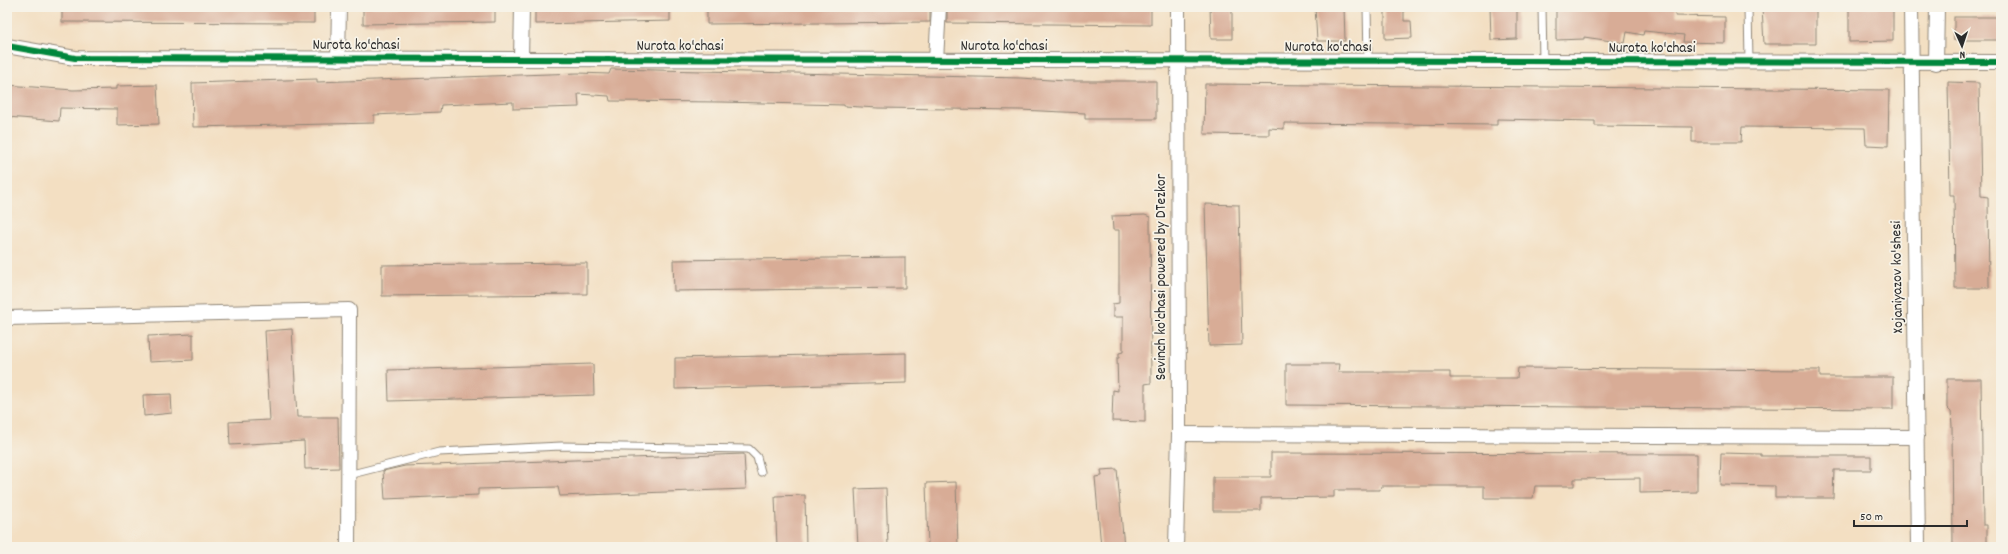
<svg xmlns="http://www.w3.org/2000/svg" width="2008" height="554" font-family="Dekko,sans-serif">
	<style>
		.building { fill: #d8ac96 }
		.lines { fill: none; stroke-linecap: round; stroke-linejoin: round }
		.service-casing { stroke: #8f8576; stroke-width: 9 }
		.minor-casing { stroke: #8f8576; stroke-width: 16 }
		.service { stroke: #fff; stroke-width: 7 }
		.minor { stroke: #fff; stroke-width: 14 }
		.cycleway-casing { stroke: #f7f3e8; stroke-width: 8 }
		.cycleway { stroke: #00873e; stroke-width: 6 }
		.labels { text-anchor: middle; dominant-baseline: central; stroke-width: 3.5; stroke-linejoin: round; paint-order: stroke }
		.street-label { font-size: 15px; fill: #2b2b2b; stroke: #f7f3e8 }
	</style>
	<rect width="100%" height="100%" fill="#f7f3e8"/>
	<filter id="ink" filterUnits="userSpaceOnUse"><feTurbulence type="fractalNoise" baseFrequency=".025" numOctaves="2"/><feDisplacementMap in="SourceGraphic" scale="8" xChannelSelector="R" yChannelSelector="G"/><feConvolveMatrix kernelMatrix="1 2 1 2 8 2 1 2 1" color-interpolation-filters="sRGB"/></filter>
	<filter id="wash" filterUnits="userSpaceOnUse"><feTurbulence type="fractalNoise" baseFrequency=".012" numOctaves="4" result="noise"/><feDisplacementMap in="SourceGraphic" scale="16" xChannelSelector="R" yChannelSelector="G"/><feGaussianBlur stdDeviation="0.9" result="paint"/><feColorMatrix in="noise" values="0 0 0 0 0 0 0 0 0 0 0 0 0 0 0 0 0 1.4 0 .05"/><feComposite in="paint" operator="in"/></filter>
	<g filter="url(#wash)">
		<rect width="100%" height="100%" fill="#f3dfc2"/>
		<g id="blocks">
			<!-- building -->
			<g class="building">
				<path d="M62 7H314V23L62 22Z"/>
				<path d="M363 7H495V22L363 24Z"/>
				<path d="M535 7H577V9L670 7V21L535 24Z"/>
				<path d="M707 7H930V22L707 24Z"/>
				<path d="M947 7H1151V25L947 23Z"/>
				<path d="M1210 7H1232V39H1211Z"/>
				<path d="M1315 7H1344L1345 41H1317Z"/>
				<path d="M1385 7H1404V21H1411L1412 38 1385 39Z"/>
				<path d="M1490 7H1517V39L1491 40Z"/>
				<path d="M1559 7H1676L1675 16 1725 17V43L1683 42 1684 35 1644 31 1643 35 1627 32 1625 43 1584 37V39L1556 40V10Z"/>
				<path d="M1816 7V44H1764L1762 8Z"/>
				<path d="M1849 7H1893V41L1849 42Z"/>
				<rect x="1954" y="17" width="47" height="23"/>
				<path d="M611 69 1021 78 1065 81H1156V119H1085V113L1020 110 878 108 844 106V105L722 102 610 101 609 96 578 94 579 107 513 109V102L441 105 440 112 374 115V123L193 127 192 83 317 79V82L578 73 609 74Z"/>
				<path d="M1948 82 1979 83 1981 196 1988 197 1989 288H1955L1954 195H1950Z"/>
				<path d="M1205 84 1889 90 1888 146 1866 145 1865 128 1742 127 1741 142H1692V127L1595 126V121L1497 119V125L1284 123V129L1269 128V135L1204 134Z"/>
				<path d="M7 85 73 90 116 89V86L157 85 159 124 117 125V109L60 108 59 121 7 117Z"/>
				<path d="M1205 204 1239 205 1242 345 1209 346Z"/>
				<path d="M1145 215 1150 217 1151 383 1145 384V422L1112 421 1113 390 1118 391 1117 358H1119V353L1123 352V317H1113V304L1119 303V230H1113L1112 216Z"/>
				<path d="M905 257V288L674 291 673 260Z"/>
				<path d="M587 263V294L382 296V265Z"/>
				<path d="M292 329 297 417H338L339 468 305 469 304 441 230 445 229 422 270 420 265 331Z"/>
				<path d="M193 334V360L149 362 148 336Z"/>
				<path d="M906 353V383L675 389V358Z"/>
				<path d="M593 364 594 395 389 401 388 370Z"/>
				<path d="M1286 364H1339L1338 372H1450V378H1517L1518 368 1820 370V377H1893V409L1286 405Z"/>
				<path d="M1947 379H1981L1983 525H1987V547H1953L1952 426 1951 412 1947 408Z"/>
				<path d="M171 394 172 413 144 416 143 395Z"/>
				<path d="M1271 453 1697 454V492L1640 493V478L1574 479V486H1535L1533 498H1484V486H1381L1380 490H1334V497L1261 498V511H1213V477H1271Z"/>
				<path d="M1721 453 1761 454V456H1871V470H1834L1833 498H1775V486L1720 485Z"/>
				<path d="M744 454 746 489 560 496 558 487 478 489V495L385 499 383 471 405 466Z"/>
				<path d="M1117 469 1124 547H1101L1095 477 1102 476 1101 470Z"/>
				<path d="M956 482 958 547H928L926 483Z"/>
				<path d="M886 488 888 547H858L855 489Z"/>
				<path d="M805 495 806 547H777L775 496Z"/>
			</g>
		</g>
	</g>
	<g filter="url(#ink)">
		<use href="#blocks" fill-opacity="0" stroke="#8f8576" stroke-width="1"/>
		<g class="lines">
			<!-- service casing -->
			<g class="service-casing">
				<g id="service">
					<path d="M1367 7 1368 61"/>
					<path d="M1542 7 1543 62"/>
					<path d="M1748 7 1749 62"/>
					<path d="M348 475 439 452 561 446 749 449 757 457 761 472"/>
				</g>
			</g>
			<!-- minor casing -->
			<g class="minor-casing">
				<g id="minor">
					<path d="M1911 7 1918 547"/>
					<path d="M7 46 75 58 2001 62"/>
					<path d="M338 59 339 7"/>
					<path d="M521 59 522 7"/>
					<path d="M936 60 939 7"/>
					<path d="M1936 63 1937 7"/>
					<path d="M7 318 349 310 348 547"/>
					<path d="M1179 434 1917 437"/>
					<path d="M1176 547 1179 434 1178 7"/>
				</g>
			</g>
			<!-- service -->
			<use href="#service" class="service"/>
			<!-- minor -->
			<use href="#minor" class="minor"/>
			<!-- cycleway casing -->
			<g class="cycleway-casing">
				<path id="cycleway" d="M7 46 75 58 2001 62"/>
			</g>
			<!-- cycleway -->
			<use href="#cycleway" class="cycleway"/>
		</g>
	</g>
	<g class="labels">
		<!-- street labels -->
		<g class="street-label">
			<text x="356" y="46">Nurota ko'chasi</text>
			<text x="680" y="47">Nurota ko'chasi</text>
			<text x="1004" y="47">Nurota ko'chasi</text>
			<text x="1328" y="48">Nurota ko'chasi</text>
			<text x="1652" y="49">Nurota ko'chasi</text>
			<text transform="translate(1162 277) rotate(-90)">Sevinch ko'chasi powered by DTezkor</text>
			<text transform="translate(1898 277) rotate(-91)">Xojaniyazov ko'shesi</text>
		</g>
	</g>
	<!-- margin -->
	<rect width="2008" height="554" fill="none" stroke="#f7f3e8" stroke-width="24"/>
	<!-- north arrow -->
	<g transform="translate(1962 46) rotate(177)" stroke="#f7f3e8" stroke-width="3" paint-order="stroke">
	<path d="M0-3L7 15L0 10L-7 15Z" fill="#2b2b2b"/>
	<text y="-6" font-size="11" font-weight="bold" text-anchor="middle" fill="#2b2b2b">N</text>
	</g>
	<!-- scale -->
	<path d="M1854 520v6h113v-6" fill="none" stroke="#2b2b2b" stroke-width="2"/>
	<text x="1860" y="520" font-size="12" fill="#2b2b2b" stroke="#f7f3e8" stroke-width="3" paint-order="stroke">50 m</text>
</svg>
